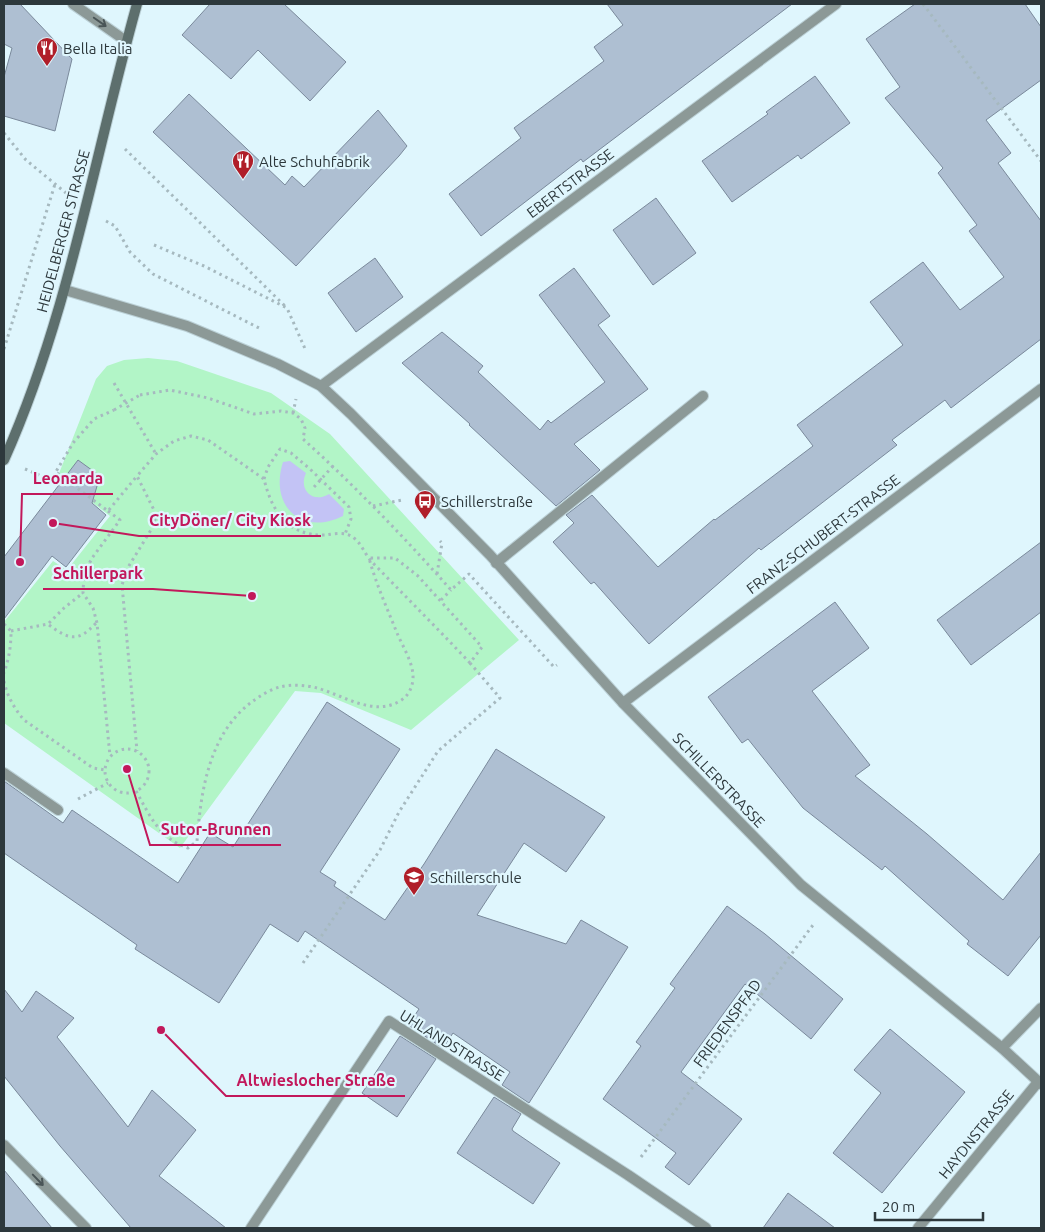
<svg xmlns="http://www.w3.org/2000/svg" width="1045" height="1232" font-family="Ubuntu,sans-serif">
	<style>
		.green { fill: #b2f5c7 }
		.water { fill: #c3c3f5 }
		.building { fill: #aebfd2; stroke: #7a899b }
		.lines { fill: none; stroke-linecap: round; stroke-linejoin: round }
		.service-casing { stroke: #bbd0d6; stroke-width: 12 }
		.minor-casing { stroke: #bbd0d6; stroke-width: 12 }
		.tertiary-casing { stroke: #bbd0d6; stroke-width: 12 }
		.secondary-casing { stroke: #bbd0d6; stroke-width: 12 }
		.path { stroke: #a6b9bf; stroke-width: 3; stroke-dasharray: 2.5 4; stroke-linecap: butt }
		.service { stroke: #8c9997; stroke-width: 10 }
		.minor { stroke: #8c9997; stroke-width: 10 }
		.tertiary { stroke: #8c9997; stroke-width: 10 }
		.secondary { stroke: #5d6f6d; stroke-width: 10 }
		.path-bridge { stroke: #a6b9bf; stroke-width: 3; stroke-dasharray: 2.5 4; stroke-linecap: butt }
		.oneway { stroke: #4a5557 }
		.labels { text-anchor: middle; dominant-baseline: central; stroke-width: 4.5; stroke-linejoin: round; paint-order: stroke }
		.poi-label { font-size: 15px; fill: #2d383c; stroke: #dff6fd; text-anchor: start }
		.street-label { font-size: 15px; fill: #2d383c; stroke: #dff6fd }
		.leader { fill: none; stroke: #c2185b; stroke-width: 2 }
		.callout-dot { fill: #c2185b; stroke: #dff6fd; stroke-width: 2 }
		.callout-label { font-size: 16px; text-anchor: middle; font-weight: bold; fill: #c2185b; stroke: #dff6fd; stroke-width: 4.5; stroke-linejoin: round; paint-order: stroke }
	</style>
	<rect width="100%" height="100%" fill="#dff6fd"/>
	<!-- green -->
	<path class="green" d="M148 358 177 361 271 393 330 434 519 640 411 730 321 693 295 691 180 848 4 723V622L53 561 67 570 110 516 58 476 96 379 107 366 124 360Z"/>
	<!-- water -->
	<path class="water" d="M290 461 306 473C298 490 313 504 329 494L344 509 343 516C301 537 269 505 283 462Z"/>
	<!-- building -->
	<g class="building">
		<path d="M4 4H20L72 59 55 131 4 116V77L12 48 4 44Z"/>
		<path d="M210 4H284L346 62 310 101 258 50 231 79 182 35Z"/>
		<path d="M607 4H792L583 162 581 159 481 236 449 194 521 138 514 128 604 61 594 47 623 25Z"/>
		<path d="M915 4H1025L1041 27V80L986 120 1011 153 998 163 1041 221V339L951 408 945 400 892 440 897 445 761 550 759 548 649 644 594 582 591 584 553 542 574 523 566 515 592 495 658 567 714 519 715 520 813 446 797 425 903 345 870 302 923 262 960 310 1004 277 969 231 977 225 938 173 943 168 885 98 900 87 866 39Z"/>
		<path d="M815 76 850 123 801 159 798 155 732 202 702 161 768 114 766 112Z"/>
		<path d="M189 94 285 185 292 176 304 187 378 110 407 146 399 156 296 266 153 132Z"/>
		<path d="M656 198 696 253 653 285 613 230Z"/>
		<path d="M375 258 403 297 356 332 328 293Z"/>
		<path d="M574 268 610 316 598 325 648 389 574 444 600 470 556 506 469 425 470 424 402 363 442 332 483 366 478 372 540 430 548 420 551 423 605 382 539 295Z"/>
		<path d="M78 460 100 476 92 503 106 515 66 567 52 556 4 619V557Z"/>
		<path d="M1041 542V612L971 665 937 620Z"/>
		<path d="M835 602 869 648 812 691 870 765 855 776 927 834 1003 900 1041 852V935L1008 976 967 944 969 941 885 866 882 870 803 808 748 739 742 743 708 697Z"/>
		<path d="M327 702 400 749 320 872 336 882 334 886 385 920 424 864 496 749 605 817 566 872 524 843 477 915 566 944 581 920 628 947 529 1103 502 1085 510 1072 453 1033 443 1048 408 1025 419 1009 305 931 298 942 270 924 219 1003 135 949 137 945 4 853V781L63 823 72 810 178 883 210 833 233 847Z"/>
		<path d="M727 906 765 934 843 999 811 1039 745 984 681 1072 742 1119 689 1185 665 1167 676 1153 603 1099 641 1046 636 1042 675 988 670 984Z"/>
		<path d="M4 989 22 1012 36 991 74 1018 57 1037 128 1127 152 1090 196 1130 159 1176 226 1228H131L60 1146 4 1076Z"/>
		<path d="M890 1029 965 1092 882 1193 833 1153 881 1093 854 1070Z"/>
		<path d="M400 1036 436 1059 397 1117 362 1093Z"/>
		<path d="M494 1097 521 1114 512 1129 513 1131 560 1163 533 1204 457 1153Z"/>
		<path d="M4 1170 52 1228H4Z"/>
		<path d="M788 1193 835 1228H763Z"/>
	</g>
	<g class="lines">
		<!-- service casing -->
		<g class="service-casing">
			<path id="service" d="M496 563 703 396"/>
		</g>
		<!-- minor casing -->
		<g class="minor-casing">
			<g id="minor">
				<path d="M65 290 187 326 278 364 321 386 351 414 490 555 623 703 801 885 1002 1048 1041 1084"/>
				<path d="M321 386 836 4"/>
				<path d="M623 703 1041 389"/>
				<path d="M4 773 58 810"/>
				<path d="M1002 1048 1041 1008"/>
				<path d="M4 1145 86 1228"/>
				<path d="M251 1228 389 1021 628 1175 706 1228"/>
				<path d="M918 1228 1038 1082"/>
			</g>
		</g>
		<!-- tertiary casing -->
		<g class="tertiary-casing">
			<path id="tertiary" d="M73 4 126 41"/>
		</g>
		<!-- secondary casing -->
		<g class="secondary-casing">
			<path id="secondary" d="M4 460C69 315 94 157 137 4"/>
		</g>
		<!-- path -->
		<g class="path">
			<path d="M923 4 1041 161"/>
			<path d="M4 133 26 160 66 193"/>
			<path d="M125 149 287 308"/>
			<path d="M106 221 115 226 130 252 153 274 259 328"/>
			<path d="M154 245 204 266 287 308 306 351"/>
			<path d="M4 349 55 184"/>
			<path d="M114 383 156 454"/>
			<path d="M140 395 170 390 208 398 254 414 281 411 293 413 301 419 305 428 303 439C355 486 404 537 451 590L469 574 554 667 557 665"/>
			<path d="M293 413 296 399"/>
			<path d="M25 469 51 480 73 443 94 419 114 410"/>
			<path d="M57 473 108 511 137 476 155 512V519L154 525 127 569 122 585 137 751"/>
			<path d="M264 479 268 467 280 449 291 453 310 469 349 507 351 519 345 534"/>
			<path d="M314 487 333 466"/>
			<path d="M373 506 402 500"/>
			<path d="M108 511 120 520 92 558 84 574 83 593 93 608 97 623 110 756"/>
			<path d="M437 574 442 543 440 541"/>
			<path d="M441 600 451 590"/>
			<path d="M4 624 11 631C11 647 9 658 4 673"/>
			<path d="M49 625C68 639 78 643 96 623"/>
			<path d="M11 631 48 624 64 608 83 593"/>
			<path d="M4 681C7 696 14 708 24 720L93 768 105 770"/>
			<circle cx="127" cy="771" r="22"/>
			<path d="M136 791C150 816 159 838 188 848L197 841C201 790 209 733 253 701 260 696 271 689 280 687 291 684 306 685 317 688 343 695 373 717 400 701 408 696 412 689 413 679 414 664 403 647 397 633 387 608 376 584 369 558H395L418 576 482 647 470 663C438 629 405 596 372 562 365 555 362 544 354 538 346 531 334 534 325 535 288 536 272 512 264 479L208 440 191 436 174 441 156 454 137 476"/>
			<path d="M78 799 108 783"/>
			<path d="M303 963 380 850 399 812 438 751 500 698 470 663"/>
			<path d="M641 1157 813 925"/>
		</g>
		<!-- service -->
		<use href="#service" class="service"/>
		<!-- minor -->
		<use href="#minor" class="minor"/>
		<!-- tertiary -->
		<use href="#tertiary" class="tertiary"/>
		<!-- secondary -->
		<use href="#secondary" class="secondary"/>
		<!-- path-bridge -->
		<path class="path-bridge" d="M114 410 140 395"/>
	</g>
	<!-- one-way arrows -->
	<defs><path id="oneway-shaft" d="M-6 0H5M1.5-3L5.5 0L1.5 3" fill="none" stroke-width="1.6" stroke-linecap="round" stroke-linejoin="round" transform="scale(1.25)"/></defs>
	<g class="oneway">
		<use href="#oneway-shaft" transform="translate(100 22) rotate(35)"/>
		<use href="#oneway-shaft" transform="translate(38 1180) rotate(46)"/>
	</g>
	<!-- icons -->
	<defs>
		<g id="restaurant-pin" transform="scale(1.125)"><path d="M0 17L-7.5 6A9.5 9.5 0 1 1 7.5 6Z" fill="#b01e29" stroke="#dff6fd"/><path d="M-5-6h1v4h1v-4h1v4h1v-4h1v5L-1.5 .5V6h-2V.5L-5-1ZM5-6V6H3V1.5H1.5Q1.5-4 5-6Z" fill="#fff"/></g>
		<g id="bus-pin" transform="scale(1.125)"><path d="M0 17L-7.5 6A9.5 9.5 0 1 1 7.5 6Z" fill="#b01e29" stroke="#dff6fd"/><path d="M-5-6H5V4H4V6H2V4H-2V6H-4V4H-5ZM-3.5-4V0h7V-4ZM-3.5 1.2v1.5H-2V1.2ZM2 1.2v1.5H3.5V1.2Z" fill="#fff"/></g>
		<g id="school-pin" transform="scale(1.125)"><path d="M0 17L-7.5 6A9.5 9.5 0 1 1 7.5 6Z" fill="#b01e29" stroke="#dff6fd"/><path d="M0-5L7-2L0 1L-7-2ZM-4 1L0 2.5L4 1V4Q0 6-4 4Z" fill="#fff"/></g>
	</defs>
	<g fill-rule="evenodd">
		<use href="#restaurant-pin" x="47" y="48"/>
		<use href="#restaurant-pin" x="243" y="161"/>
		<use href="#bus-pin" x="425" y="501"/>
		<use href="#school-pin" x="414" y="877"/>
	</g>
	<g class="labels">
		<!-- poi labels -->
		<g class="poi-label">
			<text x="63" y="48">Bella Italia</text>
			<text x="259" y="161">Alte Schuhfabrik</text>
			<text x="441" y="501">Schillerstraße</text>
			<text x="430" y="877">Schillerschule</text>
		</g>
		<!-- street labels -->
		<g class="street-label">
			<text transform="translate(570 183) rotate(-37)">EBERTSTRASSE</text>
			<text transform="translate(63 231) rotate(-75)">HEIDELBERGER STRASSE</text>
			<text transform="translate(823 534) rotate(-37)">FRANZ-SCHUBERT-STRASSE</text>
			<text transform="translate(719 780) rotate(46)">SCHILLERSTRASSE</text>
			<text transform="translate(727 1023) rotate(-54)">FRIEDENSPFAD</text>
			<text transform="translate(452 1045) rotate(32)">UHLANDSTRASSE</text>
			<text transform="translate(976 1134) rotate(-51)">HAYDNSTRASSE</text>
		</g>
	</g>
	<!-- callouts -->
	<path class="leader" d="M20 562L22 494H113M53 523L139 536H321M252 596L153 589H43M127 769L150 845H281M161 1030L226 1096H405"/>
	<g class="callout-dot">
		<circle cx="20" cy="562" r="5"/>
		<circle cx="53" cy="523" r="5"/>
		<circle cx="252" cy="596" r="5"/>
		<circle cx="127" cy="769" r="5"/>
		<circle cx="161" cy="1030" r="5"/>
	</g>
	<g class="callout-label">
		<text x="68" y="484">Leonarda</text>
		<text x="230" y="526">CityDöner/ City Kiosk</text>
		<text x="98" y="579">Schillerpark</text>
		<text x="216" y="835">Sutor-Brunnen</text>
		<text x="316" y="1086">Altwieslocher Straße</text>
	</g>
	<!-- border -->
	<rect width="1045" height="1232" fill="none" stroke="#2d383c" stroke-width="10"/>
	<!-- scale -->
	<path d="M875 1212v8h108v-8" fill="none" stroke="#2d383c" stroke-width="2.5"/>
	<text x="882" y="1212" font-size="15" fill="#2d383c" stroke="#dff6fd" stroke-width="4" paint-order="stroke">20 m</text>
</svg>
